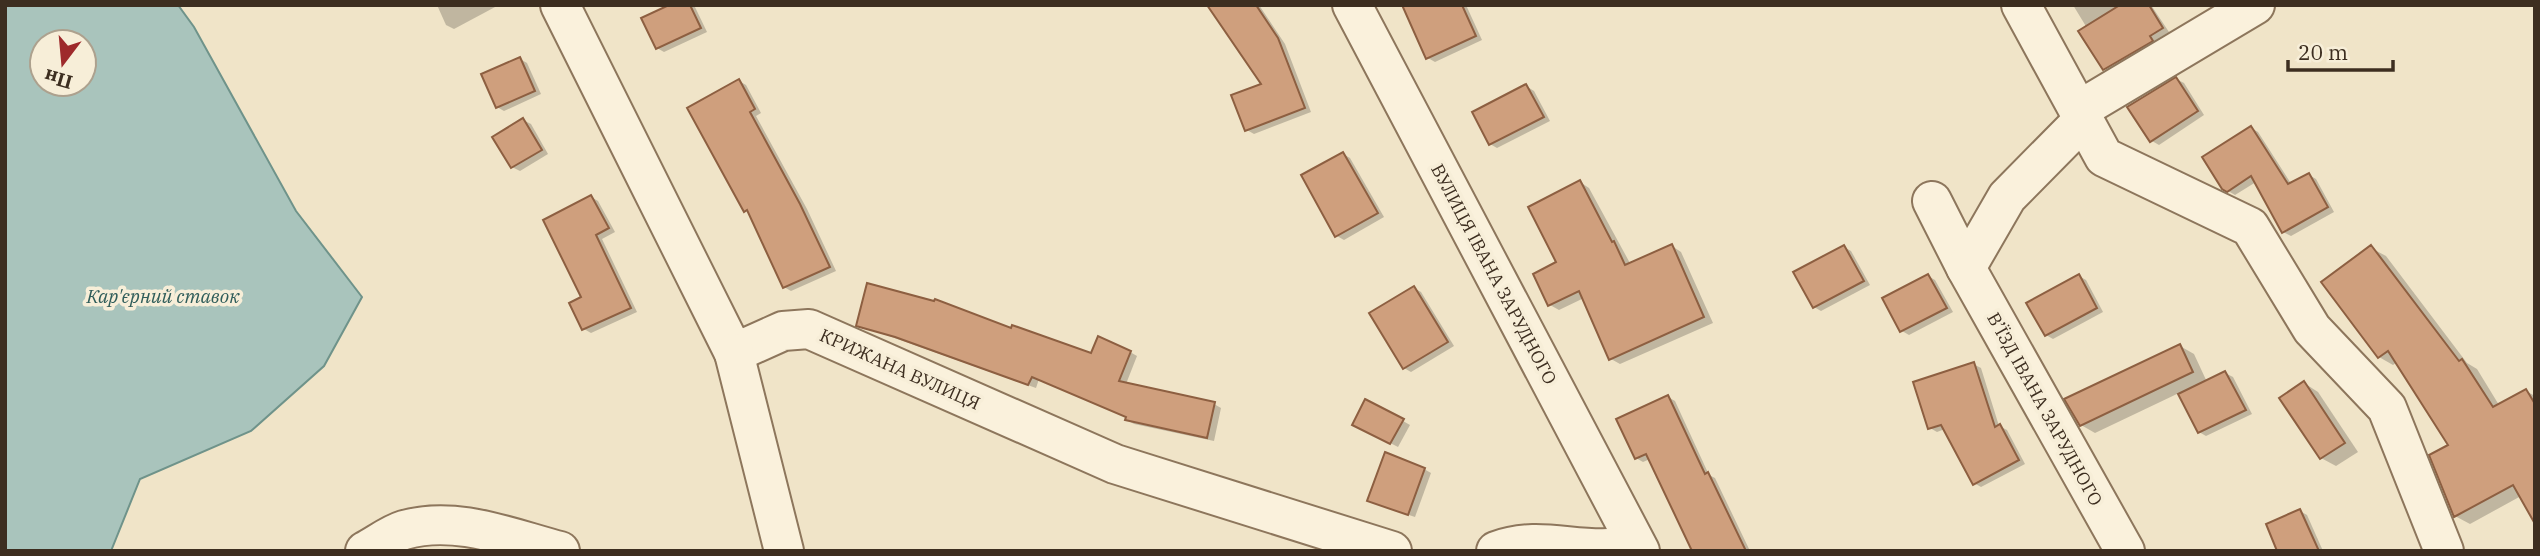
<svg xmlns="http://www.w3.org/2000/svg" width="2540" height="556" font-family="'IBM Plex Serif',serif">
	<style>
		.water { fill: #a9c4bc; stroke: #6f938a; stroke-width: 2; fill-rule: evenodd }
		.shadow { fill: #0003 }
		.building { fill: #cf9f7d; stroke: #8d5f41; stroke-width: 2 }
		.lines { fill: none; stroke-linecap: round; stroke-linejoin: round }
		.minor-casing { stroke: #8d765c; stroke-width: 42 }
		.minor { stroke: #faf1dc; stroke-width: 38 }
		.labels { text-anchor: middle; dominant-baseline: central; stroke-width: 7; stroke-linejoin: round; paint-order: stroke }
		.street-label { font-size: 18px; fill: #3d2e20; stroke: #f7eed8 }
		.water-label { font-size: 19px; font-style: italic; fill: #2f5d5a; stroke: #f7eed8 }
	</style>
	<rect width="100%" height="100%" fill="#f0e4c8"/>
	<!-- water -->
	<path class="water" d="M5 5H178L194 27 296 211 362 297 324 366 251 431 140 479 111 551H5ZM42 42H84V84H42Z"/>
	<!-- shadow -->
	<g class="shadow">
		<path d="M437 5H496L497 6 454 29 446 25Z"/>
		<path d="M673 5H694L707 32 664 52 657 48Z"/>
		<path d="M1209 5H1259L1285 44 1311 112 1254 134 1247 130 1264 85Z"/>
		<path d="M1404 5H1466L1482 40 1435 62 1428 58Z"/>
		<path d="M2073 5H2151L2169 32 2156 40 2159 45 2112 73 2105 69 2087 28Z"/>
		<path d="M520 59 527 63 541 94 504 111 497 107Z"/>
		<path d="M2176 79 2184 83 2204 115 2159 145 2152 141Z"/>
		<path d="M739 81 746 85 761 113 756 116 807 209 836 271 791 291 784 287 751 214 745 210Z"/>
		<path d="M1526 86 1534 91 1550 121 1497 148 1490 144Z"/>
		<path d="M523 120 531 124 548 154 520 171 512 167Z"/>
		<path d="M2251 128 2258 132 2292 185 2309 175 2316 179 2334 212 2291 236 2283 232 2256 182 2235 195 2223 188Z"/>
		<path d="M1343 154 1350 158 1384 217 1344 240 1337 236Z"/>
		<path d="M1580 182 1589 188 1631 265 1672 246 1681 252 1713 323 1620 364 1611 359 1584 298 1559 310 1550 305Z"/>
		<path d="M591 197 598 201 615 232 602 239 637 312 591 333 584 329Z"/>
		<path d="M1844 247 1851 251 1870 285 1821 311 1814 307Z"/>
		<path d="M2371 248 2386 256 2467 363 2477 369 2499 405 2526 391 2535 396V509L2521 496 2470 524 2455 516 2451 445 2397 362 2393 365 2379 357Z"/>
		<path d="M1928 276 1935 280 1953 312 1909 335 1902 331Z"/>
		<path d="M2079 276 2086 280 2103 312 2053 339 2046 335Z"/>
		<path d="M1414 288 1421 292 1454 346 1411 372 1404 368Z"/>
		<path d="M858 325 1012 330 1092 355 1130 352 1137 356 1126 384 1214 404 1221 408 1214 441 1134 424 1127 420 1128 417 1039 379 1036 388Z"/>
		<path d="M2180 346 2194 354 2207 382 2225 373 2233 377 2252 414 2206 436 2199 432 2179 393 2095 433 2081 425Z"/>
		<path d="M1973 364 1981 368 1999 426 2007 430 2025 464 1981 487 1974 483 1945 429 1937 432 1930 428Z"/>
		<path d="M2304 383 2318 392 2358 452 2336 466 2321 458Z"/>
		<path d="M1668 397 1675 401 1709 475 1715 478 1750 551H1694L1650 459 1643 462 1636 458Z"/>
		<path d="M1403 421 1410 425 1398 447 1361 428Z"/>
		<path d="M1424 469 1431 473 1415 517 1376 504Z"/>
		<path d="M2300 511 2307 515 2323 551H2279Z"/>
	</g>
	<!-- building -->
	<g class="building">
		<path d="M669 5H690L701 28 656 49 641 18Z"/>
		<path d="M1207 5H1256L1278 38 1305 108 1245 131 1231 95 1261 84Z"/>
		<path d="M1402 5H1462L1476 36 1426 59Z"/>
		<path d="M2120 5H2149L2163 28 2150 36 2153 41 2103 70 2078 31Z"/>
		<path d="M520 57 535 91 496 108 481 74Z"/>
		<path d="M2176 77 2198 111 2150 142 2127 107Z"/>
		<path d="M739 79 755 109 750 112 800 204 830 267 783 288 747 210 744 212 687 108Z"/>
		<path d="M1526 84 1544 117 1489 145 1472 112Z"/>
		<path d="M523 118 542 150 511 168 492 137Z"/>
		<path d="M2251 126 2288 184 2309 173 2328 207 2282 233 2251 176 2227 192 2222 189 2202 157Z"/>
		<path d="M1343 152 1378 213 1335 237 1301 175Z"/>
		<path d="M1580 180 1612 242 1614 241 1625 265 1672 244 1704 317 1609 360 1579 291 1548 306 1533 274 1556 262 1528 207Z"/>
		<path d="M591 195 609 228 596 235 631 308 582 330 569 303 581 297 543 220Z"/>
		<path d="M1844 245 1864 281 1813 308 1793 272Z"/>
		<path d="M2371 245 2459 361 2462 359 2493 407 2526 389 2535 404V524L2513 485 2454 517 2429 455 2448 445 2388 351 2378 358 2321 282Z"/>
		<path d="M1928 274 1947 308 1900 332 1882 298Z"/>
		<path d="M2079 274 2097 308 2045 336 2026 303Z"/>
		<path d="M867 283 934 301 935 299 1011 328 1012 325 1091 353 1098 336 1131 351 1119 381 1215 402 1207 438 1125 420 1126 417 1032 377 1028 385 895 337 856 326Z"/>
		<path d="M1414 286 1448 342 1403 369 1369 313Z"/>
		<path d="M2180 344 2193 372 2080 426 2064 399Z"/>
		<path d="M1974 362 1995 427 2000 424 2019 460 1973 485 1941 425 1928 429 1913 382Z"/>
		<path d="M2225 371 2246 410 2198 433 2178 394Z"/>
		<path d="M2304 381 2345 443 2320 459 2279 398Z"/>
		<path d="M1668 395 1705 474 1708 472 1746 551H1692L1646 454 1635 459 1616 419Z"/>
		<path d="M1365 399 1404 419 1390 444 1352 425Z"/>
		<path d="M1385 452 1425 468 1408 515 1367 501Z"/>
		<path d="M2300 509 2319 551H2277L2266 524Z"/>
	</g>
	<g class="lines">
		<!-- minor casing -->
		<g class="minor-casing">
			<g id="minor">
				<path d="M560 5 734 353 783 331 809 329 1115 464 1392 551"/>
				<path d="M1352 5 1640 551"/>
				<path d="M2021 5 2104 157 2250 227 2312 329 2387 408 2444 551"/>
				<path d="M2079 110 2255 5"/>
				<path d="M1932 201 1966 268 2125 551"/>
				<path d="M1966 268 2007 197 2084 119"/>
				<path d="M734 353 784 551"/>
				<path d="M365 551C378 544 391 534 404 530 456 515 510 538 560 551"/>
				<path d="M1496 551C1536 536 1569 550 1609 548 1618 548 1627 545 1635 543"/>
			</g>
		</g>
		<!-- minor -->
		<use href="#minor" class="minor"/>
	</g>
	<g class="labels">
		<!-- street labels -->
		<g class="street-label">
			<text transform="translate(1494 274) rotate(62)">ВУЛИЦЯ ІВАНА ЗАРУДНОГО</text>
			<text transform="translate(900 369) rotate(24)">КРИЖАНА ВУЛИЦЯ</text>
			<text transform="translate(2045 409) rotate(61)">В’ЇЗД ІВАНА ЗАРУДНОГО</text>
		</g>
		<!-- water labels -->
		<g class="water-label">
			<text x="163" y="296">Кар'єрний ставок</text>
		</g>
	</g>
	<!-- border -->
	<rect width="2540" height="556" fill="none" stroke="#3d2e20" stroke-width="14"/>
	<!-- north arrow -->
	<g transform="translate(63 63) rotate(196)"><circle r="33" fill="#f7eed8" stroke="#ada18e" stroke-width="2"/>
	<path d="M0-5L12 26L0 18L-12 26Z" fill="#9e2a2b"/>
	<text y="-10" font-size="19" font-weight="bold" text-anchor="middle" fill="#3d2e20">Пн</text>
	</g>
	<!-- scale -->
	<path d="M2288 60v10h105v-10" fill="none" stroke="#3d2e20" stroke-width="3.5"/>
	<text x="2298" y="60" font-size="21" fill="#3d2e20" stroke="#f7eed8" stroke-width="5" paint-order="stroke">20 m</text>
</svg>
